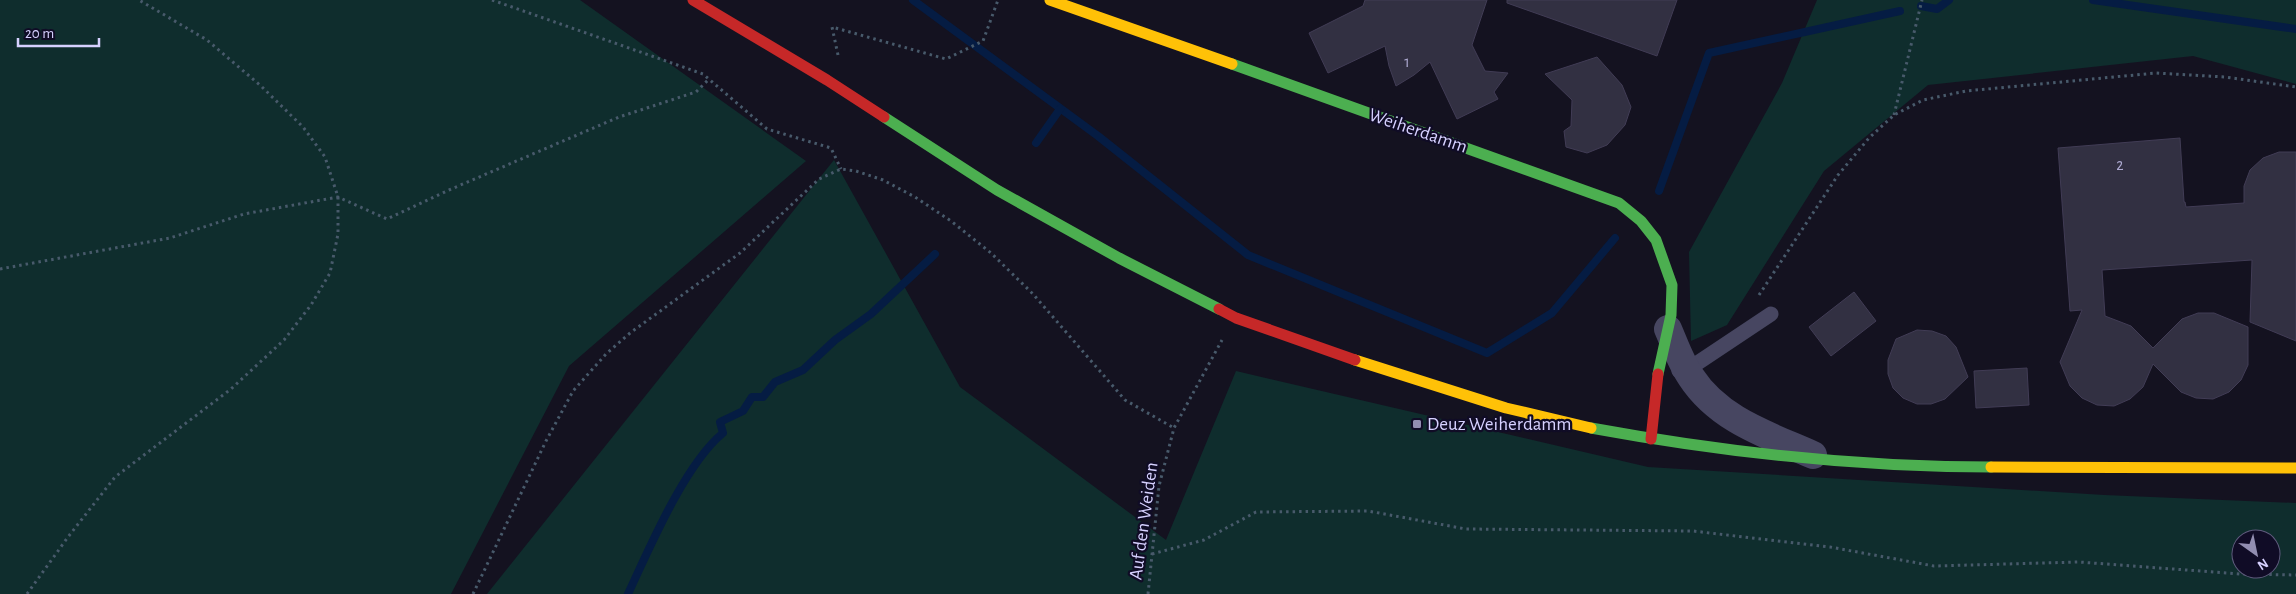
<svg xmlns="http://www.w3.org/2000/svg" width="2296" height="594" font-family="'Alegreya Sans',sans-serif">
	<style>
		.green { fill: #0f2d2d; fill-rule: evenodd }
		.lines { fill: none; stroke-linecap: round; stroke-linejoin: round }
		.stream { stroke: #051c43; stroke-width: 8 }
		.building { fill: #323042; stroke: #413c55 }
		.path { stroke: #485a6b; stroke-width: 3; stroke-dasharray: 2.5 4; stroke-linecap: butt }
		.lane { stroke: #474661; stroke-width: 15 }
		.street { stroke: #474661; stroke-width: 28 }
		.fast { stroke: #4caf50; stroke-width: 11 }
		.slow { stroke: #ffc107; stroke-width: 11 }
		.jam { stroke: #c62828; stroke-width: 11 }
		.poi-dot { fill: #928eb1; stroke: #100c26; stroke-width: 2 }
		.labels { text-anchor: middle; dominant-baseline: central; stroke-width: 4.5; stroke-linejoin: round; paint-order: stroke }
		.number-label { font-size: 16px; fill: #ada9d0 }
		.street-label { font-size: 19px; fill: #d6d1ff; stroke: #100c26 }
		.poi-label { font-size: 19px; fill: #d6d1ff; stroke: #100c26; text-anchor: start }
	</style>
	<rect width="100%" height="100%" fill="#141220"/>
	<!-- green -->
	<g class="green">
		<path d="M0 0H580L806 161 569 366 451 594H0Z"/>
		<path d="M1817 0H2296V84L2193 56 1928 85 1824 171 1727 325 1691 341 1689 252 1782 83Z"/>
		<path d="M834 160 960 387 1166 540 1236 371 1648 467 2104 495 2296 503V594H487ZM2241 539H2271V569H2241Z"/>
	</g>
	<g class="lines">
		<!-- stream -->
		<g class="stream">
			<path d="M913 0 1098 136 1248 255 1487 353 1552 313 1615 238"/>
			<path d="M2093 0 2296 29"/>
			<path d="M1921 6 1937 9 1949 0"/>
			<path d="M1036 143 1060 109"/>
			<path d="M1659 191 1709 53 1900 11"/>
			<path d="M628 594C649 549 685 464 723 433L720 422 743 411 752 397H763L775 382 803 370 835 340 871 314 935 254"/>
		</g>
	</g>
	<!-- building -->
	<g class="building">
		<path d="M1365 0H1487L1472 45 1485 71 1508 73 1494 92 1498 99 1457 119 1430 62 1414 75 1396 86 1389 66 1385 46 1328 73 1309 33 1363 6Z"/>
		<path d="M1507 0H1677L1657 56 1507 3Z"/>
		<path d="M1597 57 1622 85 1631 107 1625 125 1607 145 1587 153 1566 147 1564 131 1571 126 1572 100 1545 74Z"/>
		<path d="M2180 138 2184 202H2185L2186 207 2244 203V186L2250 170 2263 158 2279 152H2296V341L2250 322 2252 260 2102 270 2105 316 2131 326 2153 348 2182 319 2198 313H2214L2248 327V365L2241 380 2229 392 2213 399 2196 398 2181 392 2153 364 2143 387 2130 399 2114 406 2097 405 2082 398 2070 386 2060 362 2082 310 2070 311 2058 148Z"/>
		<path d="M1854 292 1876 321 1831 356 1809 327Z"/>
		<path d="M1917 330 1932 331 1946 336 1956 347 1968 377 1945 399 1931 404H1917L1903 398 1893 388 1888 374V360L1896 339Z"/>
		<path d="M2027 368 2029 405 1976 408 1974 371Z"/>
	</g>
	<g class="lines">
		<!-- path -->
		<g class="path">
			<path d="M492 0 703 74 767 129 831 148 841 169"/>
			<path d="M838 55 832 27 946 59 983 41 998 0"/>
			<path d="M1894 115 1922 0"/>
			<path d="M0 269 170 238 244 214 338 197 387 219 449 190 619 117 696 92 708 80"/>
			<path d="M1759 295 1838 175 1869 138 1894 115 1923 100 1966 91 2156 73 2225 77 2296 87"/>
			<path d="M1152 554 1204 540 1256 512 1368 511 1466 529 1693 531 1830 547 1934 566 2079 562 2240 574 2296 575"/>
			<path d="M27 594 68 537 115 477 231 389 284 340 311 305 330 273 338 234V197L325 157 303 127 261 86 207 40 139 0"/>
			<path d="M473 594 546 441 573 391 606 354 630 333 740 253 819 179 841 169 856 171 883 180 915 197 951 221 991 253 1033 294 1125 400 1174 428"/>
			<path d="M1148 594 1159 486 1174 428 1222 340"/>
		</g>
		<!-- lane -->
		<path class="lane" d="M1679 371 1696 364 1771 314"/>
		<!-- street -->
		<path class="street" d="M1668 329C1675 345 1681 363 1691 377 1719 420 1768 435 1813 455"/>
		<!-- fast -->
		<g class="fast">
			<path d="M1232 64 1619 203 1641 221 1656 240 1672 285 1671 315 1658 374"/>
			<path d="M884 117 997 190 1119 258 1219 309"/>
			<path d="M1591 428C1722 452 1857 467 1991 467"/>
		</g>
		<!-- slow -->
		<g class="slow">
			<path d="M1050 0 1232 64"/>
			<path d="M1355 360 1506 408 1591 428"/>
			<path d="M1991 467 2296 468"/>
		</g>
		<!-- jam -->
		<g class="jam">
			<path d="M693 0 827 80 884 117"/>
			<path d="M1219 309 1236 318 1355 360"/>
			<path d="M1651 439 1658 374"/>
		</g>
	</g>
	<!-- markers -->
	<rect class="poi-dot" x="1412" y="419" width="10" height="10" rx="2.5"/>
	<g class="labels">
		<!-- number labels -->
		<g class="number-label">
			<text x="1407" y="62">1</text>
			<text x="2120" y="165">2</text>
		</g>
		<!-- street labels -->
		<g class="street-label">
			<text transform="translate(1418 131) rotate(19)">Weiherdamm</text>
			<text transform="translate(1144 521) rotate(-82)">Auf den Weiden</text>
		</g>
		<!-- poi labels -->
		<g class="poi-label">
			<text x="1427" y="424">Deuz Weiherdamm</text>
		</g>
	</g>
	<!-- north arrow -->
	<g transform="translate(2256 554) rotate(147)"><circle r="24" fill="#100c26" stroke="#5f5b7d"/>
	<path d="M0-4L9 19L0 12L-9 19Z" fill="#928eb1"/>
	<text y="-8" font-size="14" font-weight="bold" text-anchor="middle" fill="#d6d1ff">N</text>
	</g>
	<!-- scale -->
	<path d="M18 38v8h81v-8" fill="none" stroke="#d6d1ff" stroke-width="2.5"/>
	<text x="25" y="38" font-size="15" fill="#d6d1ff" stroke="#100c26" stroke-width="4" paint-order="stroke">20 m</text>
</svg>
